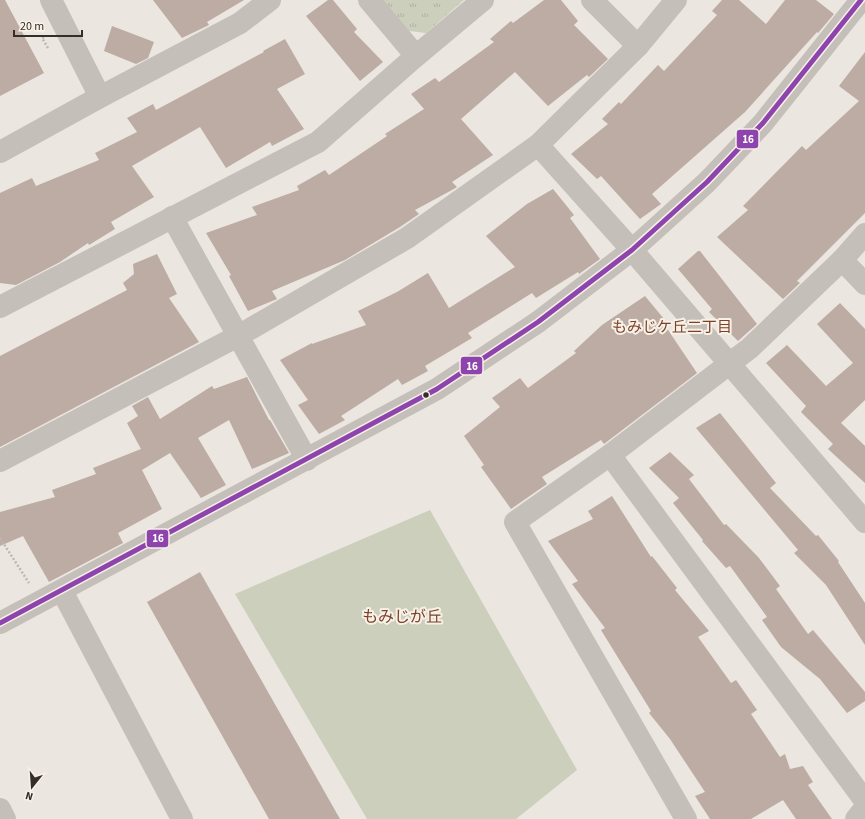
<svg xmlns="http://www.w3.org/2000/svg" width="865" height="819" font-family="'Source Sans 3','Noto Sans JP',sans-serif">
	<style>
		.grass { fill: url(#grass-tufts) }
		.garden { fill: #cbcfbb }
		.building { fill: #bdaca3 }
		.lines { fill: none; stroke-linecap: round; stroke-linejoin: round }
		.path { stroke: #bcb7b2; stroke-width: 2.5; stroke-dasharray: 2 2; stroke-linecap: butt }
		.minor { stroke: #c4bfb9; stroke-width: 22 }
		.tertiary { stroke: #c4bfb9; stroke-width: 22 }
		.bus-1-casing { stroke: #f8f1e8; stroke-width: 8 }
		.bus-1 { stroke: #8e44ad; stroke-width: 5 }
		.bus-dot { fill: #342d28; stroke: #f8f1e8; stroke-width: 1.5 }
		.labels { text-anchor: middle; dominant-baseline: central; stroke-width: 4; stroke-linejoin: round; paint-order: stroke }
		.neighbourhood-label { font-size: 15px; fill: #7c4128; stroke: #f8f1e8 }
		.quarter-label { font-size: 16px; fill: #7c4128; stroke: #f8f1e8 }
		.line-badge { stroke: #f8f1e8; stroke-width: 1.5 }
		.badge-label { font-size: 11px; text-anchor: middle; font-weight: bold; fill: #fff }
	</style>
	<defs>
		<pattern id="grass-tufts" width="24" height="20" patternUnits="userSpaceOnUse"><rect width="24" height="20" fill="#cbcfbb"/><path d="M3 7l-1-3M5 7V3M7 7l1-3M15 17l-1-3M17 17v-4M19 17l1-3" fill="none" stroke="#afb2a1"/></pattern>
	</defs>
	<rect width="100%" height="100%" fill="#ebe6e0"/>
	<!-- grass -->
	<path class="grass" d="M381 0H464L426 33 409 31Z"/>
	<!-- garden -->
	<path class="garden" d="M430 510 577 770 516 819H367L235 594Z"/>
	<!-- building -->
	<g class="building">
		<path d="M0 0H5L44 73 0 96Z"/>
		<path d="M153 0H244L207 22 209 25 182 38Z"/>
		<path d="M328 0H333L357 29 354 32 383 62 360 81 306 16Z"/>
		<path d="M544 0H561L578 21 574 25 608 59 589 77 587 75 548 106 515 72 461 119 493 155 452 182 457 187 452 190 415 210 419 214 400 227 345 260 272 291 277 299 248 311 229 276 231 275 206 233 257 215 252 207 299 190 297 186 325 170 329 175 387 136 385 134 424 109 411 94 435 78 439 82 494 42 490 39 511 21 513 23Z"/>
		<path d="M722 0H739L766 24 785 0H816L834 14 818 33 817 32 745 112 652 194 661 204 640 219 601 176 597 179 571 154 608 124 602 119 619 102 621 104 658 65 664 71 717 15 712 11Z"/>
		<path d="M112 26 154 42 148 58 136 64 104 51Z"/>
		<path d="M285 39 305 74 277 89 304 129 272 146 270 142 226 168 200 127 132 166 154 197 111 222 115 229 89 245 88 243 60 262 16 285 0 283V193L32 178 36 186 99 160 95 153 137 132 127 118 153 104 156 110 264 52 263 51Z"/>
		<path d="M865 52V213L797 281 800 283 783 299 717 237 748 210 743 206 802 146 806 150 859 101 839 86Z"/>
		<path d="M553 189 574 215 570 218 600 259 579 274 578 272 536 298 532 293 468 333 472 338 425 366 428 371 402 385 398 379 341 416 345 420 319 434 298 405 308 400 280 360 312 343V344L366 325 358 311 397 292 428 273 449 308 515 267 486 236 527 204Z"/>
		<path d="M698 251H700L757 324 738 341 709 312 712 309 678 269Z"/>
		<path d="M157 254 177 294 169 298 199 342 0 447V356L127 290 123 283 134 274 133 264Z"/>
		<path d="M645 296 669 325 666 327 697 373 604 444 601 440 542 477 547 484 511 509 481 467 484 465 464 436 500 407 492 398 520 378 528 388 576 353 574 351 602 325Z"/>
		<path d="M840 303 865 329V400L841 423 865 446V483L828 449 833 444 801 412 806 406 766 363 787 345 826 386 853 363 817 324Z"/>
		<path d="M247 377 269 420H270L289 453 252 469 229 420 198 438 226 485 201 498 170 453 142 470 162 509 118 533 123 543 49 582 23 536 0 546V512L55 497 52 490 96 474 93 468 141 449 127 423 138 416 132 406 148 397 160 419 212 386 214 389Z"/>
		<path d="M720 413 776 483 770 488 816 536 818 535 839 561 838 562 865 603V645L826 585 794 553 798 550 696 428Z"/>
		<path d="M670 452 694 475 689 479 724 525 726 524 759 558 780 586 776 589 808 634 813 630 865 692V701L847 713 820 679 781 647 762 620 767 617 730 566 726 568 702 541 703 540 673 503 679 498 649 468Z"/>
		<path d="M612 496 651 557 652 556 677 588 675 590 709 631 698 637 731 683 736 680 757 710 751 714 780 757 785 754 790 769 803 766 813 782 808 785 832 819H796L783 800 751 819H710L695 796 705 792 670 739 649 713 651 711 601 630 605 628 572 584 578 581 548 541 593 519 588 511Z"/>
		<path d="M200 572 340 819H269L147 602Z"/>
	</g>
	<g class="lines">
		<!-- path -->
		<g class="path">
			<path d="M44 37 42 38 48 48"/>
			<path d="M0 538 29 583"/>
		</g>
		<!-- minor -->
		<g class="minor">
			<path d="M51 0 100 97"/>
			<path d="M369 0 416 56 483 0"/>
			<path d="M592 0 638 46"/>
			<path d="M538 145 632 250 865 522"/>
			<path d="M0 152 100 97 240 23 270 0"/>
			<path d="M172 217 307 460"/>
			<path d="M842 260 865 284"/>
			<path d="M0 307 318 142 416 56"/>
			<path d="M610 455 865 801"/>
			<path d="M0 461 238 336 407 238 538 145 638 46 676 0"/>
			<path d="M62 591 182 819"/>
			<path d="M0 623 437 389 538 322 632 250 707 182 763 123 861 0"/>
			<path d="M686 819 515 522 610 455 750 348 842 260 865 234"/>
			<path d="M856 819 865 808"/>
		</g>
		<!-- tertiary -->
		<path class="tertiary" d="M0 809 5 819"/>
		<!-- bus-1 casing -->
		<g class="bus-1-casing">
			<path id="bus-1" d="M0 623 437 389 538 322 632 250 707 182 763 123 861 0"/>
		</g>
		<!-- bus-1 -->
		<use href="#bus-1" class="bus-1"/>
	</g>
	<!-- markers -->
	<circle class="bus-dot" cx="426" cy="395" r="3.5"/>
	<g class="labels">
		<!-- neighbourhood labels -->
		<g class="neighbourhood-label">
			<text x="672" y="327">もみじケ丘二丁目</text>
		</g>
		<!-- quarter labels -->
		<g class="quarter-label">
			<text x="402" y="617">もみじが丘</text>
		</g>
	</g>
	<g class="line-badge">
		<rect x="736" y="129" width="23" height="20" rx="4" fill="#8e44ad"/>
		<rect x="460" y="356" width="23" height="19" rx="4" fill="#8e44ad"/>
		<rect x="146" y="529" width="23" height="19" rx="4" fill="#8e44ad"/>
	</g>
	<g class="badge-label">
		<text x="748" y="143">16</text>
		<text x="472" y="370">16</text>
		<text x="158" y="542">16</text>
	</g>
	<!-- north arrow -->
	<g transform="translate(32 787) rotate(197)" stroke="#f8f1e8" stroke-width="3" paint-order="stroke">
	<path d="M0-3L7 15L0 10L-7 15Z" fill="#342d28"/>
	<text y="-6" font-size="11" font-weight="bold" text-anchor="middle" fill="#342d28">N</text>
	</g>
	<!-- scale -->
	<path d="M14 30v6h68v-6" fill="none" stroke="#342d28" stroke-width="2"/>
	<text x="20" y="30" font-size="12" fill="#342d28" stroke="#f8f1e8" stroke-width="3" paint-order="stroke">20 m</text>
</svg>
